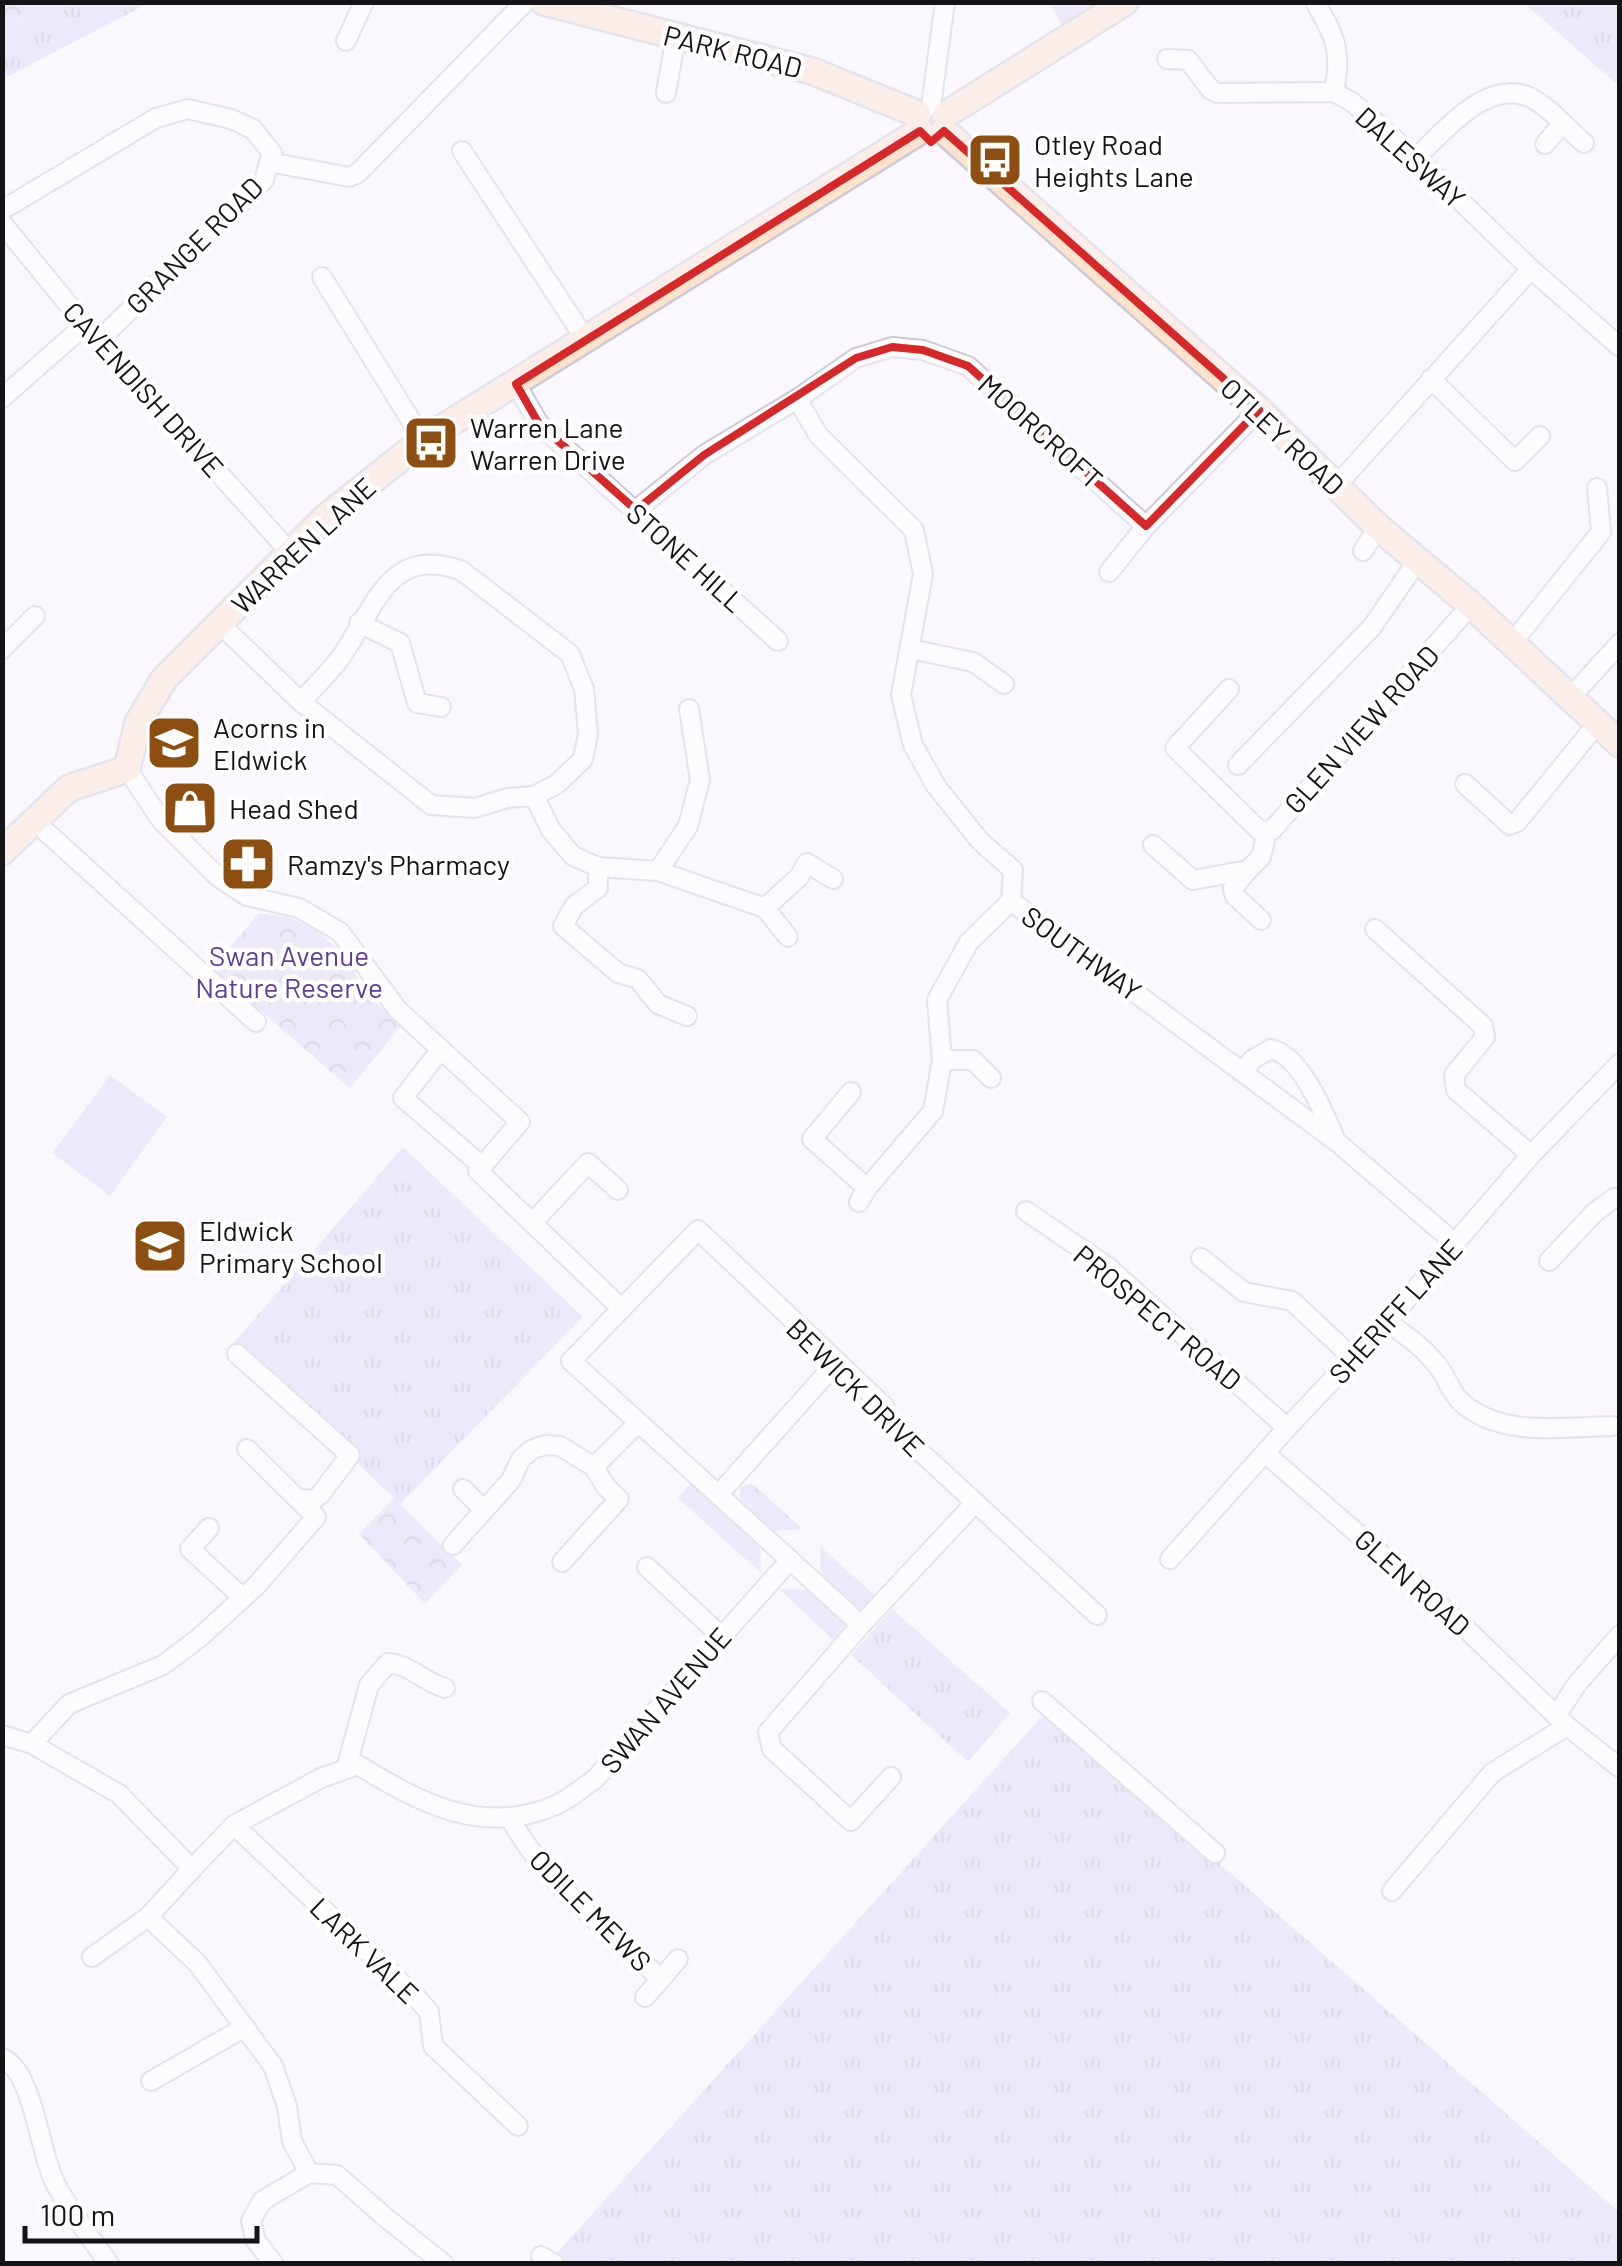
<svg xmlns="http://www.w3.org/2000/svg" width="1622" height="2266" font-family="Barlow,sans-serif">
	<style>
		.grass { fill: url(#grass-tufts) }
		.forest { fill: url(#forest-crowns) }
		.garden { fill: #e0d8f6 }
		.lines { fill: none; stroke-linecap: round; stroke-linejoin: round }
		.street-casing { stroke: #cdcad7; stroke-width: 22 }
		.secondary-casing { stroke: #cdcad7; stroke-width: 30 }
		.street { stroke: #fff; stroke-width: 18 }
		.secondary { stroke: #fce3ce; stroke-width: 25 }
		.marked { fill: none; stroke: #d62828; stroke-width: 8; stroke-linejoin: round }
		.labels { text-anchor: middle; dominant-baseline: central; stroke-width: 9; stroke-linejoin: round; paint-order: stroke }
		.street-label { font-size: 28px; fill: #151318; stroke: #fff }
		.poi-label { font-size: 28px; fill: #151318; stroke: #fff; text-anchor: start }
		.park-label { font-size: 28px; fill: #5f3c98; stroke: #fff }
	</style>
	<defs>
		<pattern id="grass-tufts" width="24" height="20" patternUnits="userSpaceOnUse" patternTransform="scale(2.5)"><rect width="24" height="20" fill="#e0d8f6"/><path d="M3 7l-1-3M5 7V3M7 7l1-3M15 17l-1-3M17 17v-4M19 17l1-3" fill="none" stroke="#bfb8d2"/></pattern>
		<pattern id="forest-crowns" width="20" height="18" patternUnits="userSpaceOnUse" patternTransform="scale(2.5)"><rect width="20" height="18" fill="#e0d8f6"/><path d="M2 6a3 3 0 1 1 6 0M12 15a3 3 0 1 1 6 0" fill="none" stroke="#bfb8d2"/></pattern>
	</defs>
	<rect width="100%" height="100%" fill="#faf8fe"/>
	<!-- grass -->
	<g class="grass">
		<path d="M49 3H149L3 79V34Z"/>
		<path d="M1049 3H1106L1064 28Z"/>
		<path d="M1524 3H1619V86Z"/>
		<path d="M403 1147 583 1317 400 1504 232 1345Z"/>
		<path d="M691 1483 760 1544 761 1573 678 1498Z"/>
		<path d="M751 1483 803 1529 772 1531 740 1499V1488Z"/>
		<path d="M820 1546 879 1599 866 1609 856 1608 821 1576Z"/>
		<path d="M779 1589 809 1590 846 1624 845 1636 838 1644Z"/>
		<path d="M892 1609 1010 1713 968 1762 851 1655Z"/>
		<path d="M1046 1712 1620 2213 1619 2264H569L555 2255Z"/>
	</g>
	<!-- forest -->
	<g class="forest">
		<path d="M3 2H49V3L3 34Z"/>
		<path d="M259 913 288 917 317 930 347 958 366 992 401 1026 350 1088 212 969Z"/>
		<path d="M394 1498 462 1565 425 1604 359 1534Z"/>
	</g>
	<!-- garden -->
	<path class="garden" d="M110 1075 167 1117 110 1196 52 1153Z"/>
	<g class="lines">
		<!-- street casing -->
		<g class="street-casing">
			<g id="street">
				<path d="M1315 2C1336 38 1342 51 1334 92"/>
				<path d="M346 41 364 2"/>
				<path d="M1167 59 1188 60 1211 90 1218 93 1334 92 1352 102 1416 158 1531 269 1620 347"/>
				<path d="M666 93 676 36"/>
				<path d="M931 106 945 2"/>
				<path d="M1545 144 1562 124"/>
				<path d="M462 151 586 340"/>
				<path d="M1416 158C1442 133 1487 78 1529 97 1549 106 1567 129 1584 143"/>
				<path d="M269 162 349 177 358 173 525 2"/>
				<path d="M2 210 156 118 188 109 231 119 253 129 272 153 264 180 99 340"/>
				<path d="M2 223 85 325 289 551"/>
				<path d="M322 277 423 440"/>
				<path d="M1431 379 1515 461 1540 436"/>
				<path d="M516 384 539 424 778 641"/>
				<path d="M2 398 85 325"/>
				<path d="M797 399 819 436 914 530 923 574 901 695 913 745 936 786 980 841 1013 870 1011 901 1337 1142 1456 1244"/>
				<path d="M1336 486 1531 269"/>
				<path d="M636 510 704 455 797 399 856 358 892 347 923 350 968 366 1146 526 1259 410"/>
				<path d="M1363 551 1378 527"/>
				<path d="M1109 572 1146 526"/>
				<path d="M219 623 301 702 431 805 475 808 507 798 534 796 557 784 583 759 588 734 584 689 570 654 462 571C386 542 373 615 338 661 327 675 313 688 301 702"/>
				<path d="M359 623 400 643 417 703 441 707"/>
				<path d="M1512 643 1601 532 1597 488"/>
				<path d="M2 649 35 616"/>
				<path d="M910 649 973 662 1004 684"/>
				<path d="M1229 689 1175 748 1260 831 1272 830 1471 605"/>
				<path d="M1570 698 1620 643"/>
				<path d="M1238 765 1372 627 1418 560"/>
				<path d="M127 769 161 820 218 877 247 896 299 908 340 932 398 1010 520 1122 478 1171 622 1309"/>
				<path d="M1465 784 1510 825 1517 822 1597 724"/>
				<path d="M534 796 551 830 573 856 598 867 658 871 765 908 799 877 807 863 833 879"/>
				<path d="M33 820 256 1022"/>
				<path d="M1153 845 1193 880 1248 870 1261 857 1267 832"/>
				<path d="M598 867V888L574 906 563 926 618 973 638 979 658 1004 687 1016"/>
				<path d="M1248 870 1233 888 1235 896 1261 920"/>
				<path d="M658 871 688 826 700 780 689 709"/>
				<path d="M765 908 788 937"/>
				<path d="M1375 929 1483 1026 1485 1037 1454 1075 1456 1090 1531 1155"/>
				<path d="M441 1049 403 1098 482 1166"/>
				<path d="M942 1060H973L991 1078"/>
				<path d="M1242 1072 1253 1059 1271 1049C1301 1055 1325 1115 1336 1141"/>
				<path d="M851 1092 812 1139 867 1188"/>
				<path d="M859 1202 867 1188 933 1111 942 1060 937 1000 969 942 1011 901"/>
				<path d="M1026 1211 1108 1267 1287 1428"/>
				<path d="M533 1222 588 1163 618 1190"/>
				<path d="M1201 1258 1244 1292 1292 1301 1353 1358"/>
				<path d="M1549 1261 1594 1213 1614 1198 1620 1199"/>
				<path d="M1387 1322C1407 1336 1426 1349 1440 1369 1447 1379 1452 1393 1461 1402 1501 1438 1563 1427 1612 1426"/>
				<path d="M237 1354 350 1455 320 1495 313 1500 300 1499"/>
				<path d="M1265 1453 1460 1623 1567 1726 1620 1768"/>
				<path d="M463 1489 483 1509"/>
				<path d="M719 1494 836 1363"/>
				<path d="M209 1528 190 1549 243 1598"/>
				<path d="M453 1545 511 1480 521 1459 531 1450 545 1445 560 1446 594 1467 637 1424"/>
				<path d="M1170 1559 1287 1428 1387 1322 1531 1155 1620 1063"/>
				<path d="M790 1560 861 1625"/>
				<path d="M562 1562 619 1499 606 1487 594 1467"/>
				<path d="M647 1567 721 1636"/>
				<path d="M1042 1701 1215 1853"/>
				<path d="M1556 1716 1577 1684 1620 1635"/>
				<path d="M2 1735 32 1744 119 1794 192 1869 234 1825 321 1778 358 1765C420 1803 483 1837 556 1805 570 1799 583 1787 595 1779L790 1560 571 1361 698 1230 884 1406 887 1421 1097 1615"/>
				<path d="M32 1744 69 1704 163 1665 199 1638 256 1586 316 1517 247 1449"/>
				<path d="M346 1769 369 1685 388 1663C409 1664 424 1682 445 1688"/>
				<path d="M891 1777 851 1821 772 1749 768 1732 861 1625 975 1503"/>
				<path d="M510 1818C545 1883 607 1929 661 1979L678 1959"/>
				<path d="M234 1825 416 1997 429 2012 433 2046 518 2126"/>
				<path d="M1392 1891 1492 1773 1567 1726"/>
				<path d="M148 1917 192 1869"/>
				<path d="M92 1957 148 1917 198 1964 273 2066 287 2106 292 2141 309 2173 337 2175 385 2217 444 2264"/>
				<path d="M645 1997 661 1979"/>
				<path d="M2 2058C34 2071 39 2154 56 2185 71 2212 91 2238 109 2264"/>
				<path d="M151 2081 245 2027"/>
				<path d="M541 2256 554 2264"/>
				<path d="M274 2264 256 2241 251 2221 262 2201 309 2173"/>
			</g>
		</g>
		<!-- secondary casing -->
		<g class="secondary-casing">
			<g id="secondary">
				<path d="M544 2 812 71 918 114"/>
				<path d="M945 115 1125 2"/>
				<path d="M944 131 1259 410 1378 527 1471 605 1620 744"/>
				<path d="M2 852 69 788 127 769 138 723 164 679 326 517 423 440 920 131"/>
			</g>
		</g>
		<!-- street -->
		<use href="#street" class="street"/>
		<!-- secondary -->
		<use href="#secondary" class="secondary"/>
	</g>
	<!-- marked area -->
	<path d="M0 0H1622V2266H0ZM920 131 931 142 944 131 1259 410 1146 526 968 366 923 350 892 347 856 358 704 455 636 510 539 424 516 384Z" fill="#faf8fe" fill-opacity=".55" fill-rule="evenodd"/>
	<path class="marked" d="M920 131 931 142 944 131 1259 410 1146 526 968 366 923 350 892 347 856 358 704 455 636 510 539 424 516 384Z"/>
	<!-- icons -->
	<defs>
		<g id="bus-square" transform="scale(2.875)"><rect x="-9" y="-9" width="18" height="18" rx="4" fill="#8c4f11" stroke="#fff"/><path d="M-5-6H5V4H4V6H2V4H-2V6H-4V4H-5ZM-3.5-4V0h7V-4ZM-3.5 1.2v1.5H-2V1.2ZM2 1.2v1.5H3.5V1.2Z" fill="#fff"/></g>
		<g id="school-square" transform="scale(2.875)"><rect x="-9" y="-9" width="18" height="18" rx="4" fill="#8c4f11" stroke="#fff"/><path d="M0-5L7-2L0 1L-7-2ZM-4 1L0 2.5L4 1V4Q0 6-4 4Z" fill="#fff"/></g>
		<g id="shop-square" transform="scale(2.875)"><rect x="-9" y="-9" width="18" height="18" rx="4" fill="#8c4f11" stroke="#fff"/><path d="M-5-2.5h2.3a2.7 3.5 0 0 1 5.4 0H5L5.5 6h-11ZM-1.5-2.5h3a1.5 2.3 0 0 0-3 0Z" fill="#fff"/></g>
		<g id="pharmacy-square" transform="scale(2.875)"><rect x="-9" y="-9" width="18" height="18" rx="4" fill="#8c4f11" stroke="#fff"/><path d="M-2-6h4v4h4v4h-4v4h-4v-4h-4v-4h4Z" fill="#fff"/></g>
	</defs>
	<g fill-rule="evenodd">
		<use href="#bus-square" x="995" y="160"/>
		<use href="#bus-square" x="431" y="443"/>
		<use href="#school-square" x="174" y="743"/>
		<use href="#shop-square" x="190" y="808"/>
		<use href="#pharmacy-square" x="248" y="864"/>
		<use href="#school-square" x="160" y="1246"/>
	</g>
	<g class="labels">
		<!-- street labels -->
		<g class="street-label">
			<text transform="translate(733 51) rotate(14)">PARK ROAD</text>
			<text transform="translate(1411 157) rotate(42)">DALESWAY</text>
			<text transform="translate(194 245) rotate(-45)">GRANGE ROAD</text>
			<text transform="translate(144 389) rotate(48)">CAVENDISH DRIVE</text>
			<text transform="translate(1041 431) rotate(42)">MOORCROFT</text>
			<text transform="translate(1283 436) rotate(43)">OTLEY ROAD</text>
			<text transform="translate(303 545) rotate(-43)">WARREN LANE</text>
			<text transform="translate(686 557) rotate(42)">STONE HILL</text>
			<text transform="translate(1361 729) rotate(-48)">GLEN VIEW ROAD</text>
			<text transform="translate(1082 953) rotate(36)">SOUTHWAY</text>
			<text transform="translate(1395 1311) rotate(-48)">SHERIFF LANE</text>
			<text transform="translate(1158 1317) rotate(40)">PROSPECT ROAD</text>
			<text transform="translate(856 1387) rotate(45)">BEWICK DRIVE</text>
			<text transform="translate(1413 1582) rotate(42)">GLEN ROAD</text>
			<text transform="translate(665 1700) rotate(-49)">SWAN AVENUE</text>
			<text transform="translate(591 1910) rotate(45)">ODILE MEWS</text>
			<text transform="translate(365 1950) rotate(44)">LARK VALE</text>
		</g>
		<!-- poi labels -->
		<g class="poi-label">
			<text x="1034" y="144">Otley Road<tspan x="1034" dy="32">Heights Lane</tspan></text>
			<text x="470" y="427">Warren Lane<tspan x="470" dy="32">Warren Drive</tspan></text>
			<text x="213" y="727">Acorns in<tspan x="213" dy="32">Eldwick</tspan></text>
			<text x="229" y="808">Head Shed</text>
			<text x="287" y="864">Ramzy's Pharmacy</text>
			<text x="199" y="1230">Eldwick<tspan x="199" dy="32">Primary School</tspan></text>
		</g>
		<!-- park labels -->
		<g class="park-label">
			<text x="289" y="955">Swan Avenue<tspan x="289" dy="32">Nature Reserve</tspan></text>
		</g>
	</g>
	<!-- border -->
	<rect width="1622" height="2266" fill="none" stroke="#151318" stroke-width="10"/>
	<!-- scale -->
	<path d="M25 2226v15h232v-15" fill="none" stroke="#151318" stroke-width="5"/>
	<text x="40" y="2226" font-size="30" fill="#151318" stroke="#ffffff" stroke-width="8" paint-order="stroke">100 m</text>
</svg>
